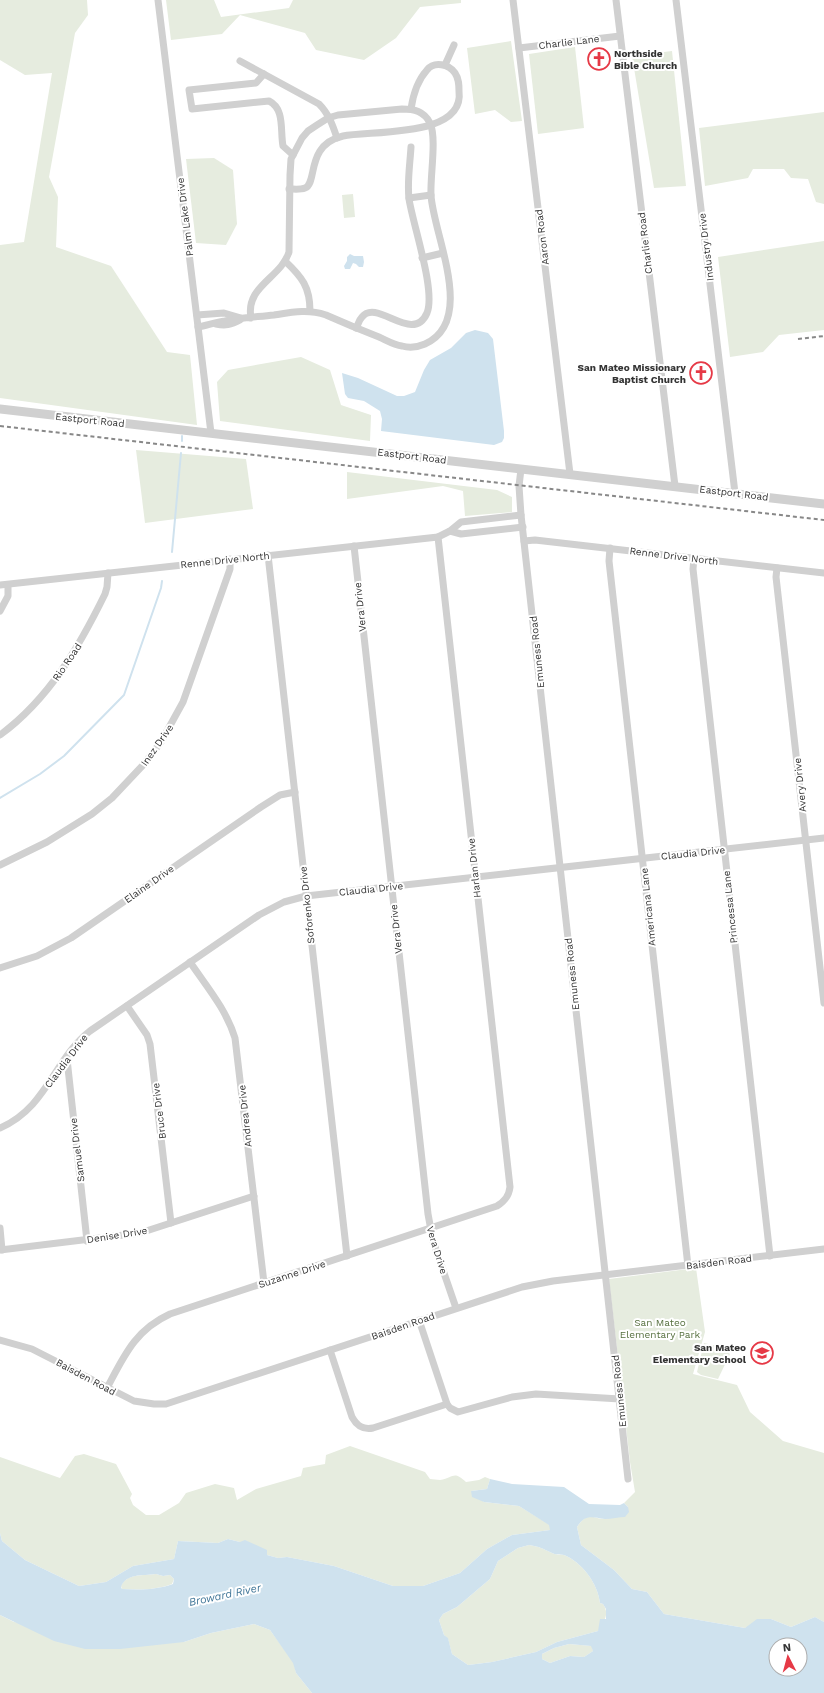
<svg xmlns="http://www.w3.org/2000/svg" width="824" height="1693" font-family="'Work Sans',sans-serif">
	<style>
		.green { fill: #e6ecdf }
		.water { fill: #cfe2ee; fill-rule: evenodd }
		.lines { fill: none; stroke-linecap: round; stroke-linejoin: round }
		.stream { stroke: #cfe2ee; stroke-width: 2 }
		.minor { stroke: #d0d0d0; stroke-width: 7 }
		.tertiary { stroke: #d0d0d0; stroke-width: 9 }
		.rail { stroke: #888; stroke-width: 2; stroke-dasharray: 4 3; stroke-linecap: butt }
		.labels { text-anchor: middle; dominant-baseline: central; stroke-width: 4; stroke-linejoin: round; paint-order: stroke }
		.street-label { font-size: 10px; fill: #333; stroke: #fff }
		.poi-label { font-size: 10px; font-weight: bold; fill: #333; stroke: #fff; text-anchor: end }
		.park-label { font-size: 10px; fill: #56703f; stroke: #fff }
		.water-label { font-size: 11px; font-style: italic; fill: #3f7597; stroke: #fff }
	</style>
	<rect width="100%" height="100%" fill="#fff"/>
	<!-- green -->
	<g class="green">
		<path d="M0 0H87L88 15 75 33 49 177 58 197 56 247 111 266 167 352 190 355 197 425 0 398V245L24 242 52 73 25 75 0 60Z"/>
		<path d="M166 0H214L221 17 289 8 293 0H461V3L420 7 396 38 364 60 316 50 305 33 240 15 222 34 171 40Z"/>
		<path d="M511 41 522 121 511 122 495 110 475 114 467 48Z"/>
		<path d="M575 47 584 128 538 134 529 54Z"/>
		<path d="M672 51 686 186 654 188 632 56Z"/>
		<path d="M824 112V204L816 202 808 179 791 178 784 169H753L748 178 705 186 699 128Z"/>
		<path d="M214 158 233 170 237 224 226 245 196 243 186 159Z"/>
		<path d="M353 194 355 217 344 218 342 195Z"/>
		<path d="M824 241V330L779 335 763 352 730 357 718 257Z"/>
		<path d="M301 357 330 370 341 405 371 415 370 441 220 421 217 382 228 370Z"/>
		<path d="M136 450 246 459 253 509 145 523Z"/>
		<path d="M347 472 497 490 512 497V512L465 516 463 491 443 486 347 499Z"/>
		<path d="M696 1268 705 1332 693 1374 737 1385 750 1412 783 1441 824 1453V1622L815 1617 791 1627 771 1619 745 1628 664 1614 647 1592 632 1589 614 1570 581 1545 577 1527C589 1508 595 1522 608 1518 615 1516 622 1510 628 1507L624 1503 635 1492 630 1462 609 1279Z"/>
		<path d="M704 1343 721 1347 730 1354 718 1379 701 1375 697 1372Z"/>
		<path d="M350 1446 425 1472 430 1479C433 1479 437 1480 440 1480 454 1478 453 1470 466 1482L479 1480 485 1477 490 1479 487 1489 471 1491 484 1502 519 1506 550 1525V1530L512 1535 487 1549 460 1573 423 1586H393L334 1566 287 1557 278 1558 267 1555 240 1542 228 1539 218 1543 178 1541 174 1559 133 1566 106 1582 79 1586 25 1560 2 1541 0 1533V1457L60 1478 75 1456 84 1454 116 1464 132 1494 130 1498 133 1505 146 1515H159L179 1503 186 1493 215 1484 234 1488 237 1500 256 1489 301 1476 303 1468 325 1464 326 1455Z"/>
		<path d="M529 1545C541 1547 541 1548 552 1553 555 1555 560 1554 564 1555 582 1562 598 1584 600 1603L603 1604C610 1614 604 1622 598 1631L557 1642 536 1652 492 1662 468 1665 452 1654 448 1639 444 1635 439 1620 443 1614 457 1607 490 1579 498 1561 518 1548Z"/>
		<path d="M156 1574 163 1576 170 1575 174 1579 172 1584C156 1590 139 1590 122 1589L121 1586C127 1573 143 1576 156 1574Z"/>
		<path d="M0 1615 14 1622 184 1642 211 1633 254 1624 270 1630 294 1663 296 1673 312 1693H0Z"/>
		<path d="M569 1644 592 1646 593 1651 584 1657 570 1656 550 1663 542 1659V1654L554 1648Z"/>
	</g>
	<!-- water -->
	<g class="water">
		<path d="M350 254 354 256H363L364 262 363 267H359L356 264 353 263 350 269H345L344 266 347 261V257Z"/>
		<path d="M475 330 488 333 493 339 504 431V438L502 442 494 445 381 431 382 419 380 411 364 401 348 398 345 394 342 373 358 378 397 396H404L415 392 424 370 430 360 451 348 466 333Z"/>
		<path d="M490 1479 512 1484 564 1487 589 1504 620 1505 624 1503 628 1507 629 1512 625 1517C619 1517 612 1519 605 1519 591 1517 585 1514 577 1527L581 1545 614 1570 632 1589 647 1592 664 1614 745 1628 757 1619H771L791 1627 815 1617 824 1622V1693H312L296 1673 293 1663 270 1630 254 1624 211 1633 184 1642 120 1649H85L54 1641 0 1615V1533L2 1541 25 1560 79 1586 106 1582 133 1566 174 1559 178 1541 218 1543 228 1539 240 1542 245 1540 267 1550V1555L278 1558 287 1557 334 1566 393 1586H423L460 1573 487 1549 512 1535 550 1530 549 1525 519 1506 484 1502 472 1497 471 1491 487 1489ZM529 1545C541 1547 541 1548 552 1553 555 1555 560 1554 564 1555 582 1562 598 1584 600 1603L603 1604 606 1609V1619H600L598 1631 557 1642 536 1652 492 1662 468 1665 452 1654 448 1638 444 1635 439 1620 443 1614 457 1607 490 1579 498 1561 518 1548ZM156 1574 163 1576 170 1575 174 1579 173 1584C156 1590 139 1590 122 1589L121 1587C126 1573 143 1576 156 1574ZM569 1644 591 1646 593 1651 584 1657 570 1656 550 1663 542 1659V1654L554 1648ZM776 1645H800V1669H776Z"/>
	</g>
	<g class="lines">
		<!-- stream -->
		<g class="stream">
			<path d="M182 441V436"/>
			<path d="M172 552 181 453"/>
			<path d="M0 798 40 774 64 756 124 695 161 588 162 581"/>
		</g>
		<!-- minor -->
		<g class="minor">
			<path d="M158 0 211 433"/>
			<path d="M513 0 570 474"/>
			<path d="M616 0 675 486"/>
			<path d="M676 0 735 493"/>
			<path d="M519 48 620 36"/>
			<path d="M240 61 319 104C329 114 333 126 337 138"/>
			<path d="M445 65 454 45"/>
			<path d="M264 74 256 83 189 90 192 109 269 101C285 109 280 130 283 146L293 155"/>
			<path d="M289 189C294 189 300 190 305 188 318 183 305 145 343 136 372 130 465 138 459 91 459 85 459 79 455 73 449 64 434 61 427 70 417 81 413 95 411 109"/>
			<path d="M409 198 431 195"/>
			<path d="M422 258 443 253"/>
			<path d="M285 261C302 277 310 287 310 311"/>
			<path d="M197 315 224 313 241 318"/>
			<path d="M216 324C225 326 231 325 240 320"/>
			<path d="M198 327C208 325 216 322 225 321 241 317 258 317 274 315 293 312 308 309 326 315 344 323 361 330 379 337 386 340 394 345 402 346 409 348 418 347 425 344 477 321 433 234 431 195 430 176 437 138 430 123 424 111 414 109 402 109L338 115 328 118 317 125 308 131 302 138 291 159 290 175 289 252C281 278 245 286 251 318"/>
			<path d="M356 328C358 325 359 320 362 317 377 298 413 345 427 313 436 291 413 225 409 199 407 182 410 164 411 147"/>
			<path d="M521 469 519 486 521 515 628 1479"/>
			<path d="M450 531 461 534 523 527"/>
			<path d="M524 541 535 540 824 573"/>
			<path d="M354 546 428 1214 433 1241 456 1308"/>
			<path d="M610 548 609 561 688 1266"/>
			<path d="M268 555 347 1256"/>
			<path d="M694 558 693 569 770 1256"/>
			<path d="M777 568 776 577 824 1003"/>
			<path d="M0 585 438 537 450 531 461 522 521 515"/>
			<path d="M0 611 8 596V585"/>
			<path d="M0 735C49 699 79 647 105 594L107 587 108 573"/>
			<path d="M0 865 47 842 92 814 112 798 144 764 161 742 183 702 230 569V559"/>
			<path d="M190 962C207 987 226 1009 235 1038L264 1283"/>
			<path d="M0 968 37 956 71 938 261 807 280 795 295 792"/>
			<path d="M127 1006 147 1035 150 1044 171 1223"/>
			<path d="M67 1059 87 1241"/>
			<path d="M0 1128C47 1108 54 1059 90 1031L259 915 284 902 306 896 824 838"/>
			<path d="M0 1228 2 1250"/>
			<path d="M0 1250 140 1233 254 1196"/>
			<path d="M419 1320 447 1404 450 1408 458 1412 512 1397 536 1394 620 1399"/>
			<path d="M0 1340 32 1349 134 1401 154 1404H166L522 1287 553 1281 824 1249"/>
			<path d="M330 1350 352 1417C357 1426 363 1430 373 1428L447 1404"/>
			<path d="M107 1388C124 1356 135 1330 170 1314L497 1206C505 1201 509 1196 510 1187L438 537"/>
		</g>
		<!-- tertiary -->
		<path class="tertiary" d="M0 409 824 504"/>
		<!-- rail -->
		<g class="rail">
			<path d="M798 339 824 336"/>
			<path d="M0 426 824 520"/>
		</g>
	</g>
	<!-- icons -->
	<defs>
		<g id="church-ring" transform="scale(1.15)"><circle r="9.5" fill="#fff" stroke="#e63946" stroke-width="1.5"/><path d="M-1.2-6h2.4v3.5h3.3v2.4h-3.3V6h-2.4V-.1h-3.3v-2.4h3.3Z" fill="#e63946"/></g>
		<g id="school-ring" transform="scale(1.15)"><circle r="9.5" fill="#fff" stroke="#e63946" stroke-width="1.5"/><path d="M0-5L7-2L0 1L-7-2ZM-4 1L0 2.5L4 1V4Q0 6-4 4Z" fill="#e63946"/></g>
	</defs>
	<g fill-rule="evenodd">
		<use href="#church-ring" x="599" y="59"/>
		<use href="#church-ring" x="701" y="373"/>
		<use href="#school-ring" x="762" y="1353"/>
	</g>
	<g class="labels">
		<!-- street labels -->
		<g class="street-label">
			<text transform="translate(569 42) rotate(-7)">Charlie Lane</text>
			<text transform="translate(185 217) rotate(-97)">Palm Lake Drive</text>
			<text transform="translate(542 237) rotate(-97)">Aaron Road</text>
			<text transform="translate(645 243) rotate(-97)">Charlie Road</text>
			<text transform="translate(706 247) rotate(-97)">Industry Drive</text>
			<text transform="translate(90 420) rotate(6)">Eastport Road</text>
			<text transform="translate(412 456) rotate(7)">Eastport Road</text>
			<text transform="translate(734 493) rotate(7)">Eastport Road</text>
			<text transform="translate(674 556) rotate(7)">Renne Drive North</text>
			<text transform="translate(225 560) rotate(-6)">Renne Drive North</text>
			<text transform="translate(360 607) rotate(-96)">Vera Drive</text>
			<text transform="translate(537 652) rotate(-96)">Emuness Road</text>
			<text transform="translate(67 662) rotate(-56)">Rio Road</text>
			<text transform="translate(157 745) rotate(-55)">Inez Drive</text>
			<text transform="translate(800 785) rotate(-96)">Avery Drive</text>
			<text transform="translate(693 853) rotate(-6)">Claudia Drive</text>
			<text transform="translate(474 868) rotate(-96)">Harlan Drive</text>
			<text transform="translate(149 884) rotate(-35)">Elaine Drive</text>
			<text transform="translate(371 889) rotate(-6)">Claudia Drive</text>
			<text transform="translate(307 905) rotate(-96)">Soforenko Drive</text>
			<text transform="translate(648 907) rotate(-96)">Americana Lane</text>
			<text transform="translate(730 907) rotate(-96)">Princessa Lane</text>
			<text transform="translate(396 929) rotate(-96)">Vera Drive</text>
			<text transform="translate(572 974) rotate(-96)">Emuness Road</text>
			<text transform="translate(66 1061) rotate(-53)">Claudia Drive</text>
			<text transform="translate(159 1111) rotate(-97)">Bruce Drive</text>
			<text transform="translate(245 1116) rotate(-96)">Andrea Drive</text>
			<text transform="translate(77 1150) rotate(-97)">Samuel Drive</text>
			<text transform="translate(117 1235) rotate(-9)">Denise Drive</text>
			<text transform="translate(437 1250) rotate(73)">Vera Drive</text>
			<text transform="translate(719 1262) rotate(-7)">Baisden Road</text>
			<text transform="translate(292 1274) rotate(-18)">Suzanne Drive</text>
			<text transform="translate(403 1326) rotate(-19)">Baisden Road</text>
			<text transform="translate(86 1377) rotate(28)">Baisden Road</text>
			<text transform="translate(619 1391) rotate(-96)">Emuness Road</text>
		</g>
		<!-- poi labels -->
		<g class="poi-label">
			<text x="614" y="53" text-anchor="start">Northside<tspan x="614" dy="12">Bible Church</tspan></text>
			<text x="686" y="367">San Mateo Missionary<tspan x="686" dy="12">Baptist Church</tspan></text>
			<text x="746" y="1347">San Mateo<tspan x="746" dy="12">Elementary School</tspan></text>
		</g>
		<!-- park labels -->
		<g class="park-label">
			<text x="660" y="1322">San Mateo<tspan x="660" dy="12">Elementary Park</tspan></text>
		</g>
		<!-- water labels -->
		<g class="water-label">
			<text transform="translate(225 1595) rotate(-12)">Broward River</text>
		</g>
	</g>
	<!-- north arrow -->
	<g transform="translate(788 1657) rotate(354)"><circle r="19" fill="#ffffff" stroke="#adadad"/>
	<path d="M0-3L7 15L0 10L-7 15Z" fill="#e63946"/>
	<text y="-6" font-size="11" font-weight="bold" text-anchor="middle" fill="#333333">N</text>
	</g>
</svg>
